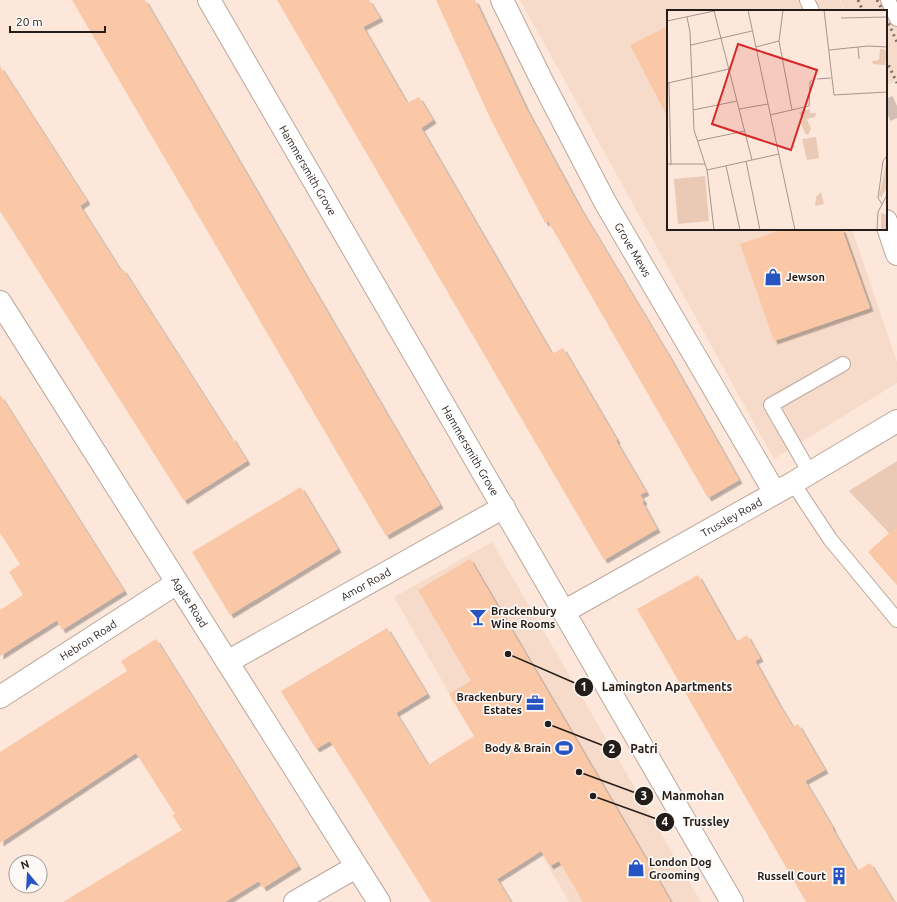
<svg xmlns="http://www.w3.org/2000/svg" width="897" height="902" font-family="Ubuntu,sans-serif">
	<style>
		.built { fill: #f7dbca }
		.green { fill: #eac9b5 }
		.building { fill: #fbc8a7; filter: url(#shadow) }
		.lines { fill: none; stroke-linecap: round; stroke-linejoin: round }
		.street-tunnel { stroke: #d1bfb3; stroke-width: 22; stroke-dasharray: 22 11; stroke-linecap: butt }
		.lane-casing { stroke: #bba79b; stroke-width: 16 }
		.street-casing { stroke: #bba79b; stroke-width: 24 }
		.lane { stroke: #fff; stroke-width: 14 }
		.street { stroke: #fff; stroke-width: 22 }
		.rail { stroke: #7b6e66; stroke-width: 3; stroke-dasharray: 2 4; stroke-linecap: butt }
		.labels { text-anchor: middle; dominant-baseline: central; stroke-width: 3.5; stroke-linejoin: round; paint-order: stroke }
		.street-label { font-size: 11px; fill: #251d19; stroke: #fcf8f5 }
		.poi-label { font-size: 11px; font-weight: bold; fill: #251d19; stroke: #fcf8f5; text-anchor: start }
		.inset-road { fill: none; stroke: #a6968d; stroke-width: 1 }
		.view { fill: #d62828; fill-opacity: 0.15; stroke: #d62828; stroke-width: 2 }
		.inset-edge { fill: none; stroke: #251d19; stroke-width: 2 }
		.leader { fill: none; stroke: #251d19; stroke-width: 1.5 }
		.callout-dot { fill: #251d19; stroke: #fcf8f5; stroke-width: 1.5 }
		.mark-label { font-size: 12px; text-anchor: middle; font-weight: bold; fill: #fff }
		.callout-label { font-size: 12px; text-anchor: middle; font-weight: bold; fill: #251d19; stroke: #fcf8f5; stroke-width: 3.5; stroke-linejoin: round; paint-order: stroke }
	</style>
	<defs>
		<filter id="shadow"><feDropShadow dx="3.5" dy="3.5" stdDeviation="0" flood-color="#0004"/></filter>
	</defs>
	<rect width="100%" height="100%" fill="#fce7da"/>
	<!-- built -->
	<g class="built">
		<path d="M520 0H839L844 11H668V229H852L897 362V383L774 459Z"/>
		<path d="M840 0H892L897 12V80L886 86V11H845Z"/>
		<path d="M492 542 701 902H569L394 597Z"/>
	</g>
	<!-- green -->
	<path class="green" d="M897 461V530L889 533 849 491Z"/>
	<!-- building -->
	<g class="building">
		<path d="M72 0H145L440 505 386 536Z"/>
		<path d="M277 0H369L380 18 363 27 407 103 419 97 433 120 421 128 552 354 563 348 617 440 616 441 646 492 640 495 644 501 642 502 657 529 604 560Z"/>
		<path d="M436 0H475L526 108 579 206 669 356 739 480 708 498 548 221 545 223 491 120Z"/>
		<path d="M668 26V118L630 45Z"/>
		<path d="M0 66 87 201 80 206 121 271 123 269 231 438 232 437 247 461 184 501 0 211Z"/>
		<path d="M783 229H842L870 308 774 341 740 244Z"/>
		<path d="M0 395 124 591 62 630 57 620 0 656V610L23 595 9 572 20 564 0 533Z"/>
		<path d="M301 487 338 549 230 615 192 552Z"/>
		<path d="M897 526V585L868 552Z"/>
		<path d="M470 559 646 859 671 902H583L559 861 550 866 541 851 497 879 511 902H431L330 741 316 749 281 691 387 628 427 694 396 713 428 765 474 736 449 694 471 681 418 590Z"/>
		<path d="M698 575 736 642 747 635 760 658 755 661 780 706 793 727 798 724 825 770 805 781 833 828H832L857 871 870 863 894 902H806L637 609Z"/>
		<path d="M156 639 298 866 263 888 259 881 225 902H63L182 830 172 815 175 814 136 753 0 843V752L127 671 121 661Z"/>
	</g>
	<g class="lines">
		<!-- street-tunnel -->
		<path class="street-tunnel" d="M886 111 897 106"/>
		<!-- lane casing -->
		<g class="lane-casing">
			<g id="lane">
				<path d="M807 0 812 11"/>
				<path d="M888 0 897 19"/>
				<path d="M810 473 771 405 843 364"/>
				<path d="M793 483 830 539 897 620"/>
			</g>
		</g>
		<!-- street casing -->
		<g class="street-casing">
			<g id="street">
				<path id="s1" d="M209 0 732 902"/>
				<path id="s2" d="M502 0 541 79 605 202 775 493"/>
				<path d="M886 221 897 254"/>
				<path id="s3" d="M0 302 379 902"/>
				<path id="s4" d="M565 611 793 483 897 421"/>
				<path id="s5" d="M227 662 504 507"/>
				<path id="s6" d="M0 697 177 583"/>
				<path d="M295 902 356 867"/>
			</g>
		</g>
		<!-- lane -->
		<use href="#lane" class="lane"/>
		<!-- street -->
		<use href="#street" class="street"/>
		<!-- rail -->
		<g class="rail">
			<path d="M858 0 863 11"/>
			<path d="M877 0 883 11"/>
			<path d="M886 18 897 42"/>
			<path d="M886 60 897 83"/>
		</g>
	</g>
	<!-- icons -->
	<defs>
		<g id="shop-bare" transform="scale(1.38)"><path d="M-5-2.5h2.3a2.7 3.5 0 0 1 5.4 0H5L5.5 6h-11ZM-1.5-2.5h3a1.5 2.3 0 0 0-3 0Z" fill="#2655c3" stroke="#fcf8f5" stroke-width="2.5" paint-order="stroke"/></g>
		<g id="bar-bare" transform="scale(1.38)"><path d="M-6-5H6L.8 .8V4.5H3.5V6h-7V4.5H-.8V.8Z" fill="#2655c3" stroke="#fcf8f5" stroke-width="2.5" paint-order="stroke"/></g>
		<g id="office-bare" transform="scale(1.38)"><path d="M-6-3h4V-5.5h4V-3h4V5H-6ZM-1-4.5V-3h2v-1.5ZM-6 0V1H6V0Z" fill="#2655c3" stroke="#fcf8f5" stroke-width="2.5" paint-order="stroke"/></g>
		<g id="stadium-bare" transform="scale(1.38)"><path d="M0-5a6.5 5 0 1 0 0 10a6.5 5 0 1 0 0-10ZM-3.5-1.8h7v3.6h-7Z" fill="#2655c3" stroke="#fcf8f5" stroke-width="2.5" paint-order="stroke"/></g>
		<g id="building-bare" transform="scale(1.38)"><path d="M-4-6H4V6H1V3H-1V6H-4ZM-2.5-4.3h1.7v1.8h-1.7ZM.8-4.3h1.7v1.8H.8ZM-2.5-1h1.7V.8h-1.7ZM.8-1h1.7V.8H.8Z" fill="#2655c3" stroke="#fcf8f5" stroke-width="2.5" paint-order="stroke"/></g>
	</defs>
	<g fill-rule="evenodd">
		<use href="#shop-bare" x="773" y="277"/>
		<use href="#bar-bare" x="478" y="617"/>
		<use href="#office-bare" x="535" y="703"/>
		<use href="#stadium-bare" x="564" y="748"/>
		<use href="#shop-bare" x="636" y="868"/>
		<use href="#building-bare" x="839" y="876"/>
	</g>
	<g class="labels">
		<!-- street labels -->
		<g class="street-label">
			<text stroke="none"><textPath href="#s1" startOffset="197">Hammersmith Grove</textPath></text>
			<text stroke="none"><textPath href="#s2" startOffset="282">Grove Mews</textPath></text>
			<text stroke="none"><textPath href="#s1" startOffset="521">Hammersmith Grove</textPath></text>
			<text stroke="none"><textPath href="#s4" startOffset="191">Trussley Road</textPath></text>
			<text stroke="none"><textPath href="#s5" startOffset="159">Amor Road</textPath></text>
			<text stroke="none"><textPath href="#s3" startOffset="355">Agate Road</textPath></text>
			<text stroke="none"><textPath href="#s6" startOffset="105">Hebron Road</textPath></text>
		</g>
		<!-- poi labels -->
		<g class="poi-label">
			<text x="786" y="277">Jewson</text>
			<text x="491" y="611">Brackenbury<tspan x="491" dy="13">Wine Rooms</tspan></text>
			<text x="522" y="697" text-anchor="end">Brackenbury<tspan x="522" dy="13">Estates</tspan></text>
			<text x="551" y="748" text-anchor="end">Body &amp; Brain</text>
			<text x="649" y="862">London Dog<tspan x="649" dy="13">Grooming</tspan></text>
			<text x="826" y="876" text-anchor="end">Russell Court</text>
		</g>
	</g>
	<!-- overview -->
	<g transform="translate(667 10)">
		<rect width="220" height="220" fill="#fce7da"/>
		<path d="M213 39 220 40 218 55 206 54 205 51 212 50ZM143 99V103H149L148 107 140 109 144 119 141 125 138 123 133 112 136 111 132 102ZM149 127 152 148 140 150 135 129ZM220 149V178L214 187H212ZM38 166 42 211 11 214 7 169ZM154 182 157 194 148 196 149 187ZM214 203 220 205V220H214Z" fill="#eac9b5"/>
		<path class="inset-road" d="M81 0 128 220M116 0 112 31 125 100M157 0 167 85 220 82M47 1 85 150M20 7 23 22 27 120 40 160 47 220M174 8 220 7M0 11 52 0M24 35 85 21M89 37 112 31M191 37 192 49M162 40 201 36 220 37M150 69 164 68M1 73 62 59M2 73 4 155M72 99 101 94M26 100 70 91M103 105 142 96 143 72 145 70M30 131 78 121M79 151 93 220M0 154H38M59 156 73 220M40 160 112 144M215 194 211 188 216 151 220 146M210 220 211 202 220 185"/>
		<path class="view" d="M71 34 150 60 124 140 45 114Z"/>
		<rect width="220" height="220" class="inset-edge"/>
	</g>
	<!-- callouts -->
	<path class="leader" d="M508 654L584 687M548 724L612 749M579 772L644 796M593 796L665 822"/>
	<g class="callout-dot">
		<circle cx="508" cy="654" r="4"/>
		<circle cx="548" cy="724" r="4"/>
		<circle cx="579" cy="772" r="4"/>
		<circle cx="593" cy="796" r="4"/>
		<circle cx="584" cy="687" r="10"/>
		<circle cx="612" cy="749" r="10"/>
		<circle cx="644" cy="796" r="10"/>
		<circle cx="665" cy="822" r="10"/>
	</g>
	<g class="mark-label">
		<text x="584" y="691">1</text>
		<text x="612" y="753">2</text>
		<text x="644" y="800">3</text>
		<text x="665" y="826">4</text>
	</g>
	<g class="callout-label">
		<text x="667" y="691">Lamington Apartments</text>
		<text x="644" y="753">Patri</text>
		<text x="693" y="800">Manmohan</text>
		<text x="706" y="826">Trussley</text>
	</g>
	<!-- north arrow -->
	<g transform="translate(28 874) rotate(342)"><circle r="19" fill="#fcf8f5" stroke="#a6a09d"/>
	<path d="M0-3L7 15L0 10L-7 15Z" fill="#2655c3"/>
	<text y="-6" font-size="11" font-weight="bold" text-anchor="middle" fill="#251d19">N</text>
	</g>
	<!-- scale -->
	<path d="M10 26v6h95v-6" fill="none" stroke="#251d19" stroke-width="2"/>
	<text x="16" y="26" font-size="12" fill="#251d19" stroke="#fcf8f5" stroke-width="3" paint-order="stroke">20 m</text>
</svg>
